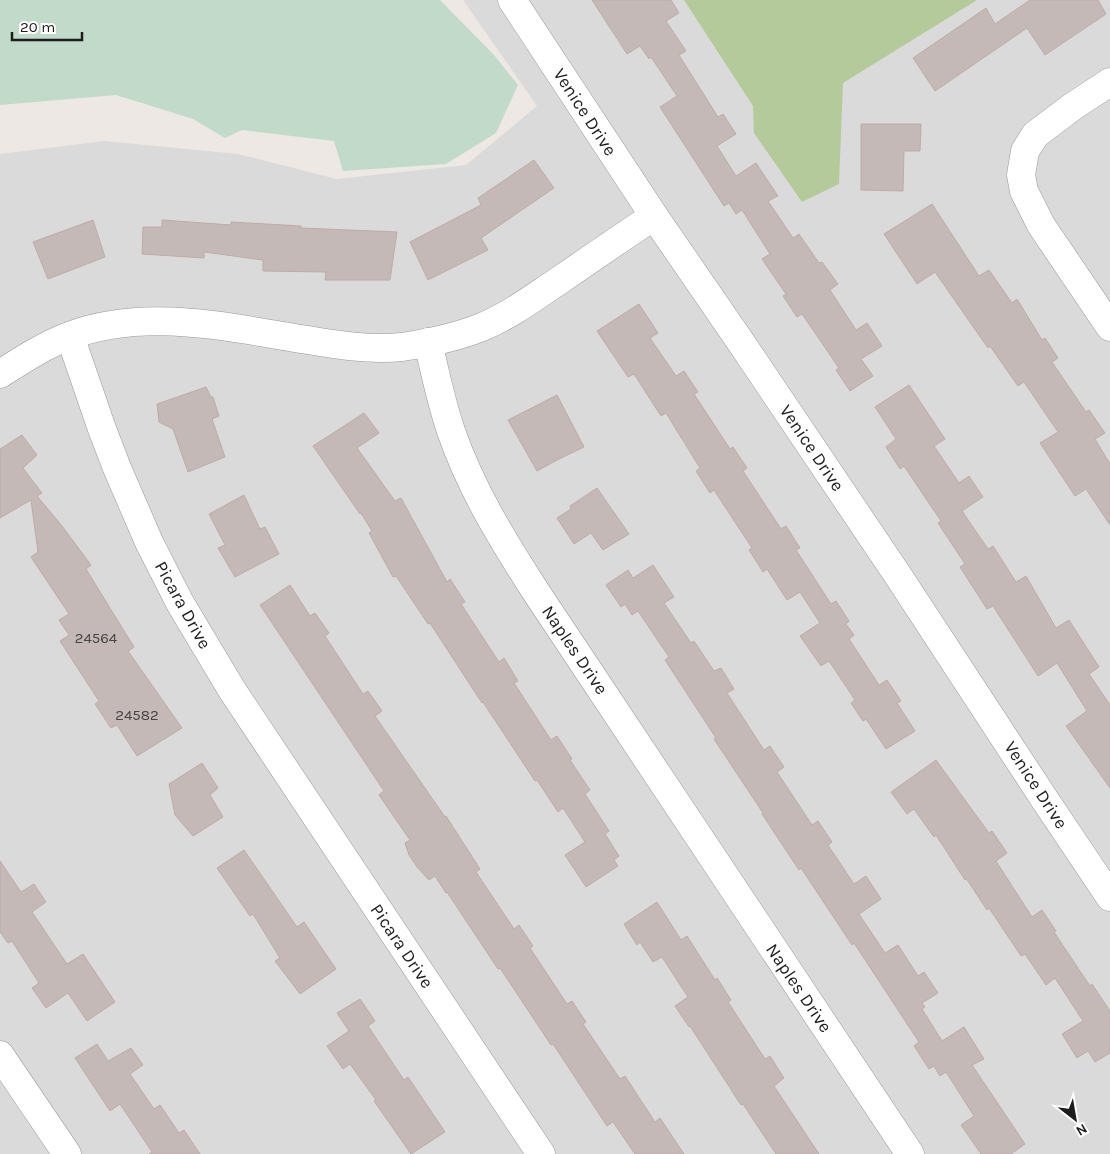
<svg xmlns="http://www.w3.org/2000/svg" width="1110" height="1154" font-family="Karla,sans-serif">
	<style>
		.residential { fill: #dbdada }
		.forest { fill: #b4ca9b }
		.wetland { fill: #c1dac9 }
		.building { fill: #c5b9b7; stroke: #beaba7 }
		.lines { fill: none; stroke-linecap: round; stroke-linejoin: round }
		.minor-casing { stroke: #9a9a9a; stroke-width: 29 }
		.minor { stroke: #fff; stroke-width: 28 }
		.labels { text-anchor: middle; dominant-baseline: central; stroke-width: 4.5; stroke-linejoin: round; paint-order: stroke }
		.number-label { font-size: 15px; fill: #474444 }
		.street-label { font-size: 18px; fill: #1d1d1d; stroke: #fff }
	</style>
	<rect width="100%" height="100%" fill="#ede8e3"/>
	<!-- residential -->
	<path class="residential" d="M463 0H1110V1154H0V154L104 141 238 154 337 179 466 165 537 106Z"/>
	<!-- forest -->
	<path class="forest" d="M684 0H977L843 83 839 184 802 202 754 133 753 106Z"/>
	<!-- wetland -->
	<path class="wetland" d="M0 0H440L494 55 518 85 496 133 446 164 343 171 334 141 242 130 225 138 193 119 116 95 0 105Z"/>
	<!-- building -->
	<g class="building">
		<path d="M592 0H671L679 13 666 21 686 51 679 55 718 117 723 114 736 134 717 146 736 176 756 163 778 196 768 201 793 238 799 234 819 263 822 262 838 284 830 290 856 330 867 323 882 346 861 359 873 376 850 391 836 370 839 368 802 314 797 317 783 296 786 294 762 259 770 254 742 210 736 214 729 203 724 206 660 107 677 96 651 57 649 59 640 46 627 54Z"/>
		<path d="M1030 0H1098L1106 14 1045 55 1027 28 935 91 913 58 986 8 995 24Z"/>
		<path d="M861 124H921L920 151H904L903 191 861 190Z"/>
		<path d="M534 160 554 188 481 238 488 250 428 280 410 242 481 205 478 198Z"/>
		<path d="M932 204 979 276 989 270 1012 303 1017 299 1042 340 1045 338 1058 358 1052 362 1086 412 1089 410 1105 433 1095 439 1110 464V525L1086 489 1075 496 1040 443 1058 432 1024 382 1018 386 990 346 988 348 935 272 917 284 884 234Z"/>
		<path d="M93 220 105 257 48 279 33 242Z"/>
		<path d="M162 220 231 225V222L301 226V228L397 232 390 280H325L326 272 263 271V260L204 252V258L142 254 143 227H162Z"/>
		<path d="M639 304 658 333 650 338 676 376 684 371 698 392 694 394 730 449 733 447 747 468 743 471 781 529 786 526 800 548 796 550 831 604 836 601 849 621 846 624 854 635 849 639 879 685 887 680 901 701 897 703 915 731 886 749 866 719 863 721 851 703 855 700 829 661 821 666 800 636 820 623 800 592 787 600 767 569 763 572 749 550 752 548 714 490 710 493 696 471 700 468 666 413 661 416 634 374 628 377 597 331Z"/>
		<path d="M909 385 945 439 934 446 959 483 969 476 983 497 962 511 988 549 993 546 1016 582 1026 576 1056 628 1069 620 1099 667 1089 674 1110 705V788L1066 726 1087 711 1057 663 1038 676 993 606 987 609 960 567 965 564 938 523 941 521 904 466 900 469 886 447 896 439 875 407Z"/>
		<path d="M206 387 211 397H213L219 416 212 419 225 457 188 472 173 429 159 422 157 404Z"/>
		<path d="M557 395 584 447 559 459 537 471 508 420Z"/>
		<path d="M364 413 379 433 357 448 395 501 401 498 447 582 450 579 465 602 461 604 499 662 504 658 518 681 514 683 551 740 557 736 572 759 570 760 590 790 585 794 609 831 605 834 619 856 614 860 618 866 586 887 565 855 585 842 563 808 558 812 537 780 535 781 483 702 482 703 430 623 428 624 396 576 393 577 369 533 372 531 361 513 360 514 313 446Z"/>
		<path d="M22 435 37 455 23 468 42 493 37 496 62 526 91 565 86 569 134 647 128 651 182 728 137 756 117 725 111 728 95 704 99 701 60 641 69 635 59 620 69 614 31 557 38 552 31 500 0 518V449Z"/>
		<path d="M597 488 629 534 603 550 591 533 574 544 557 518 571 509 570 506Z"/>
		<path d="M244 495 260 529 265 527 279 554 235 577 218 548 225 545 209 514Z"/>
		<path d="M653 565 674 597 664 603 691 643 694 641 714 671 721 668 734 689 727 693 764 750 770 746 784 767 777 772 812 825 818 821 832 842 828 845 854 884 866 876 881 899 859 914 885 953 898 945 918 976 924 972 938 993 922 1003 925 1007 922 1009 942 1041 964 1027 984 1059 972 1065 1025 1144 1011 1154H981L961 1125 974 1116 946 1072 940 1076 934 1066 929 1069 914 1046 919 1042 854 943 852 945 801 868 799 870 762 814 763 813 714 739 716 738 665 660 669 657 638 611 632 615 625 604 621 607 606 585 628 570 633 578Z"/>
		<path d="M290 585 310 616 315 613 329 633 325 636 363 694 368 691 382 711 375 716 445 817 446 816 480 869 476 872 514 929 519 925 533 946 530 948 567 1004 572 1001 586 1022 583 1024 620 1079 625 1076 655 1122 660 1118 684 1154H635L613 1122 607 1126 553 1044 551 1045 500 968 498 969 447 892 446 893 435 876 429 880 417 867 409 855 405 843 410 840 379 795 384 791 260 605Z"/>
		<path d="M936 760 989 833 992 831 1007 853 996 861 1032 917 1042 910 1056 931 1054 932 1090 986 1092 984 1110 1011V1053L1095 1062 1088 1051 1077 1058 1062 1034 1083 1021 1055 978 1046 985 1025 954 1021 956 989 908 987 910 966 878 965 880 936 835 934 837 914 809 907 814 891 792Z"/>
		<path d="M202 763 218 788 210 795 223 817 193 836 175 815 169 784Z"/>
		<path d="M244 850 297 927 304 922 336 969 300 994 275 961 280 958 253 914 250 916 217 868Z"/>
		<path d="M0 861 21 892 34 884 46 902 32 912 67 964 83 954 115 1002 87 1021 68 993 46 1008 32 988 39 983 12 941 8 943 0 932Z"/>
		<path d="M657 902 681 940 687 936 715 980 717 978 731 1000 728 1002 765 1059 770 1056 784 1078 774 1086 819 1154H776L743 1104 741 1105 690 1026 689 1027 675 1006 688 997 662 957 653 962 640 942 637 945 624 924Z"/>
		<path d="M360 999 375 1021 368 1026 404 1080 408 1077 445 1132 411 1154 374 1101 376 1100 350 1064 343 1069 327 1046 349 1031 337 1013Z"/>
		<path d="M97 1044 108 1061 131 1048 143 1065 130 1074 154 1109 160 1105 179 1133 184 1130 200 1154H149L152 1152 120 1104 110 1111 75 1058Z"/>
	</g>
	<g class="lines">
		<!-- minor casing -->
		<g class="minor-casing">
			<g id="minor">
				<path d="M512 0 654 216 740 341 899 577 1043 797 1110 897"/>
				<path d="M1110 82 1072 107 1035 135 1025 151 1021 175 1024 191 1041 225 1110 327"/>
				<path d="M70 336 102 429 117 468 149 542 180 603 232 690 541 1154"/>
				<path d="M428 342C435 372 441 402 451 431 471 489 503 541 536 592L910 1154"/>
				<path d="M0 374C22 360 45 345 69 336 140 309 218 325 289 337 327 343 364 351 402 347 429 343 457 337 482 327 509 316 533 298 557 282 589 260 621 238 654 216"/>
				<path d="M0 1055 67 1154"/>
			</g>
		</g>
		<!-- minor -->
		<use href="#minor" class="minor"/>
	</g>
	<g class="labels">
		<!-- number labels -->
		<g class="number-label">
			<text x="96" y="638">24564</text>
			<text x="137" y="715">24582</text>
		</g>
		<!-- street labels -->
		<g class="street-label">
			<text transform="translate(585 112) rotate(57)">Venice Drive</text>
			<text transform="translate(812 448) rotate(56)">Venice Drive</text>
			<text transform="translate(183 605) rotate(61)">Picara Drive</text>
			<text transform="translate(575 650) rotate(56)">Naples Drive</text>
			<text transform="translate(1036 785) rotate(57)">Venice Drive</text>
			<text transform="translate(402 946) rotate(56)">Picara Drive</text>
			<text transform="translate(799 988) rotate(56)">Naples Drive</text>
		</g>
	</g>
	<!-- north arrow -->
	<g transform="translate(1075 1119) rotate(149)" stroke="#ffffff" stroke-width="4" paint-order="stroke">
	<path d="M0-4L9 19L0 12L-9 19Z" fill="#1d1d1d"/>
	<text y="-8" font-size="14" font-weight="bold" text-anchor="middle" fill="#1d1d1d">N</text>
	</g>
	<!-- scale -->
	<path d="M12 32v8h70v-8" fill="none" stroke="#1d1d1d" stroke-width="2.5"/>
	<text x="20" y="32" font-size="15" fill="#1d1d1d" stroke="#ffffff" stroke-width="4" paint-order="stroke">20 m</text>
</svg>
